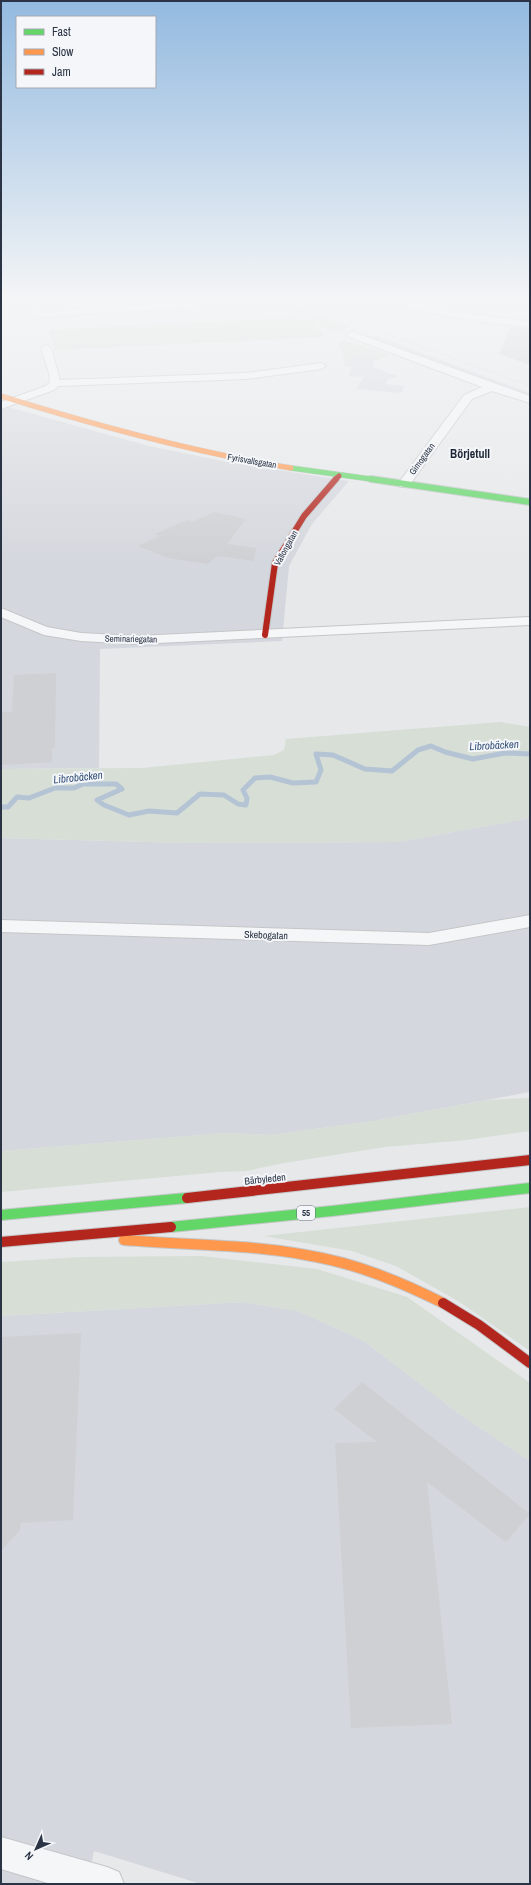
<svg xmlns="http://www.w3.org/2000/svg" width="531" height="1885" font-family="'Archivo Narrow',sans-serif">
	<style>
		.built { fill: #d4d7dd }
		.green { fill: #d6ded6 }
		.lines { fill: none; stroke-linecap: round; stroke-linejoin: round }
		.stream { stroke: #b4c4d5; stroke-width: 5 }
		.building { fill: #ced0d3 }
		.street-casing { stroke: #c4c6c8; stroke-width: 2 }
		.fast-far2-casing { stroke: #c4c6c8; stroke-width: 6 }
		.fast-far1-casing { stroke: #c4c6c8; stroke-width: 8 }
		.fast-casing { stroke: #c4c6c8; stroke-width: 12 }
		.slow-far1-casing { stroke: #c4c6c8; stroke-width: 6 }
		.slow-casing { stroke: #c4c6c8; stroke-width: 12 }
		.jam-far2-casing { stroke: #c4c6c8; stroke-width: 6 }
		.jam-far1-casing { stroke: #c4c6c8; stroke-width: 8 }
		.jam-casing { stroke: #c4c6c8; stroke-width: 12 }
		.street { fill: #f5f6f7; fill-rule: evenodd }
		.fast-far2 { stroke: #63d668; stroke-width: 5 }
		.fast-far1 { stroke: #63d668; stroke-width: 6 }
		.fast { stroke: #63d668; stroke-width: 10 }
		.slow-far1 { stroke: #ff974d; stroke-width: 5 }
		.slow { stroke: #ff974d; stroke-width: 10 }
		.jam-far2 { stroke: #b3261e; stroke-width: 5 }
		.jam-far1 { stroke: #b3261e; stroke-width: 6 }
		.jam { stroke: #b3261e; stroke-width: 10 }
		.rail { stroke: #cecfd2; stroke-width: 1.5; stroke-dasharray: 1 2; stroke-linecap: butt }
		.labels { text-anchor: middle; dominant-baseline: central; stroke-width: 4; stroke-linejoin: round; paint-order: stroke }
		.far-street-label { font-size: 9px; fill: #2b3445; stroke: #f4f6f9 }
		.shield { fill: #f4f6f9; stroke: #676e7b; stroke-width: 1 }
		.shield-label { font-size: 9px; font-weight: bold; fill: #2b3445 }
		.street-label { font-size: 10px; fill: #2b3445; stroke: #f4f6f9 }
		.water-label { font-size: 11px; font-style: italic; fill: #34527a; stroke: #f4f6f9 }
		.far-district-label { font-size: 12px; font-weight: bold; fill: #1d2536; stroke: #f4f6f9 }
	</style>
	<rect width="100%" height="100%" fill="#e6e8ea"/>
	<!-- built -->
	<g class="built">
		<path d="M374 335 530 393V397L368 337Z"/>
		<path d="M357 344 390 355 374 361 373 367 397 376 388 380 385 384 405 386 401 393 357 389 363 377 349 376 350 370 354 366H350L347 349Z"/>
		<path d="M1 405 149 446 227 462 349 481 312 524 289 566 282 641 100 649 99 768 1 769Z"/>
		<path d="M530 818V1092L373 1121 271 1135 225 1133 1 1151V838L186 843 398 842Z"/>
		<path d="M243 1302 298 1311 364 1341 462 1416 530 1461V1884H201L94 1851 87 1884H1V1316Z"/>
	</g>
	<!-- green -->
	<g class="green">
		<path d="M271 300H277L350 327 341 329 347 331C332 336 328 328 315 324L325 337 55 350 49 330 301 317 284 305Z"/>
		<path d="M345 341 390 355 374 361 376 356 365 353 349 357 350 367H345L343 355 338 344Z"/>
		<path d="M500 722 530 727V818L398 842 186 843 1 838V769L143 768 274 755 284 750 286 739Z"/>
		<path d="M530 1098V1131L466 1140 385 1147 284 1163 246 1171 220 1172 1 1192V1151L225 1133 271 1135 373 1121 488 1100Z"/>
		<path d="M530 1207V1351L458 1301 396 1266 352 1251 264 1236Z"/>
		<path d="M201 1256 317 1269 407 1297 530 1383V1461L462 1416 364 1341 298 1311 243 1302 1 1316V1262L81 1257Z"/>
	</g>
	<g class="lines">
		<!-- stream -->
		<path class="stream" d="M1 807H8L17 797 29 798 55 788H74L83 784H116L122 789 97 800 104 805 129 815 149 811 177 813 200 794 224 795 238 804 246 805 247 798 243 790 255 778 270 777 293 783 316 782 321 770 316 754 333 755 365 769 392 771 418 750 431 746 445 752 473 759 505 753 530 754"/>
	</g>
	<!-- building -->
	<g class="building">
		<path d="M511 327 530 329V365L499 354Z"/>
		<path d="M214 512 246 519 227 544 256 548 254 561 217 556 208 564 168 558 138 546 160 536 155 534 187 520 192 522Z"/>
		<path d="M56 673 55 748H52V762L1 765V712H12L14 675Z"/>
		<path d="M81 1333 73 1520 21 1523 19 1531 1 1551V1337Z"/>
		<path d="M362 1382 530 1514 506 1542 427 1482 452 1724 351 1728 335 1443 377 1442 334 1409Z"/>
	</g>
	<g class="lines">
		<!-- street casing -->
		<g class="street-casing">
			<g id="street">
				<path d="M28 300H38L41 311 224 300H270L265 303 37 317 32 314Z"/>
				<path d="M388 300H402L461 313 530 321V327C482 323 436 316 390 302Z"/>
				<path d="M353 332 530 396V403L492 391 472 399 408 487H400L398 484 400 481 464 395 482 387 349 337 348 335 349 333Z"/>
				<path d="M46 345 51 348 60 380 246 373 321 363 326 366 321 369 246 379 58 386 54 390 1 409V402L46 386 50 382 49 373 41 348Z"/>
				<path d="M1 608 47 627 81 633 137 636 530 617V625L137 644 81 641 44 635 1 617Z"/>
				<path d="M530 915V927L429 945 1 932V920L429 933Z"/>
				<path d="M1 1837 107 1867 119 1872 124 1884H51L1 1869Z"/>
			</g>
		</g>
		<!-- fast-far2 casing -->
		<g class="fast-far2-casing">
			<path id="fast-far2" d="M291 468 378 480"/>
		</g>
		<!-- fast-far1 casing -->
		<g class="fast-far1-casing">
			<path id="fast-far1" d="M371 479 530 502"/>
		</g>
		<!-- fast casing -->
		<g class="fast-casing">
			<g id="fast">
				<path d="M1 1215 187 1198"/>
				<path d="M171 1227 332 1211 530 1188"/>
			</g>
		</g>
		<!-- slow-far1 casing -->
		<g class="slow-far1-casing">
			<path id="slow-far1" d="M1 396C97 426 192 452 291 468"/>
		</g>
		<!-- slow casing -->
		<g class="slow-casing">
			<path id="slow" d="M124 1240C185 1245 246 1244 306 1255 355 1263 399 1281 443 1303"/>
		</g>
		<!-- jam-far2 casing -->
		<g class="jam-far2-casing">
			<path id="jam-far2" d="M335 480 339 476"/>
		</g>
		<!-- jam-far1 casing -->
		<g class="jam-far1-casing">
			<path id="jam-far1" d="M265 635 275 563 304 516 336 479"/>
		</g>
		<!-- jam casing -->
		<g class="jam-casing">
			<g id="jam">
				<path d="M187 1198 530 1160"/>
				<path d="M1 1242 171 1227"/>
				<path d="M443 1303 479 1325 530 1363"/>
			</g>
		</g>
		<!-- street -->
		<use href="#street" class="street"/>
		<!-- fast-far2 -->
		<use href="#fast-far2" class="fast-far2"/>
		<!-- fast-far1 -->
		<use href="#fast-far1" class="fast-far1"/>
		<!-- fast -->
		<use href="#fast" class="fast"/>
		<!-- slow-far1 -->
		<use href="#slow-far1" class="slow-far1"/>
		<!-- slow -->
		<use href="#slow" class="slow"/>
		<!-- jam-far2 -->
		<use href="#jam-far2" class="jam-far2"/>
		<!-- jam-far1 -->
		<use href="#jam-far1" class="jam-far1"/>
		<!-- jam -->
		<use href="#jam" class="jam"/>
		<!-- rail -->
		<path class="rail" d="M293 300 530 386"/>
	</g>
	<!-- sky -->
	<linearGradient id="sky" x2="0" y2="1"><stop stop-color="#93bae0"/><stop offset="0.53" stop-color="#f4f5f6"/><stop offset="1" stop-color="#f4f5f6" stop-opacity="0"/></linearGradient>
	<rect width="531" height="564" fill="url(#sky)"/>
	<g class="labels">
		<!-- far-street labels -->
		<g class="far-street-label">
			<text transform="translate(422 459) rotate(-54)">Gimogatan</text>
			<text transform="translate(252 461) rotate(10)">Fyrisvallsgatan</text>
			<text transform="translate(286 548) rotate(-61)">Vallongatan</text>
			<text transform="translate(131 639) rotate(1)">Seminariegatan</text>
		</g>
		<!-- shield labels -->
		<rect class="shield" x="297" y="1206" width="18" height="14" rx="3"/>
		<g class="shield-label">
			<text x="306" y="1213">55</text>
		</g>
		<!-- street labels -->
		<g class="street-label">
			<text transform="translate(266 935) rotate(2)">Skebogatan</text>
			<text transform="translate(265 1179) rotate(-6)">Bärbyleden</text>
		</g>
		<!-- water labels -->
		<g class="water-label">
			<text transform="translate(494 745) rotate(-3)">Librobäcken</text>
			<text transform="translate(78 777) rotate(-6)">Librobäcken</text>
		</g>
		<!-- far-district labels -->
		<g class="far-district-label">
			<text x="470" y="454">Börjetull</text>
		</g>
	</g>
	<!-- border -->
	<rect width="531" height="1885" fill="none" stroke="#2b3445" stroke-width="4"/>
	<!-- legend -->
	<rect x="16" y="16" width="140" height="72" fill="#f4f6f9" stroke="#a4a8b1"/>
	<rect x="24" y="29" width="20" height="6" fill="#63d668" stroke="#a4a8b1"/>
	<text x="52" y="36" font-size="12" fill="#2b3445">Fast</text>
	<rect x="24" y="49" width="20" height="6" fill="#ff974d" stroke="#a4a8b1"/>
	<text x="52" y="56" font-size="12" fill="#2b3445">Slow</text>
	<rect x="24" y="69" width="20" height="6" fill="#b3261e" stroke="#a4a8b1"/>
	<text x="52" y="76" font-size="12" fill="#2b3445">Jam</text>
	<!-- north arrow -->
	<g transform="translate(36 1849) rotate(225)" stroke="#f4f6f9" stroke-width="3" paint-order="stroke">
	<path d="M0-3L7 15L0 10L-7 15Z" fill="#2b3445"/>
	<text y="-6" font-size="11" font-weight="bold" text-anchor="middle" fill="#2b3445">N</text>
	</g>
</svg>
